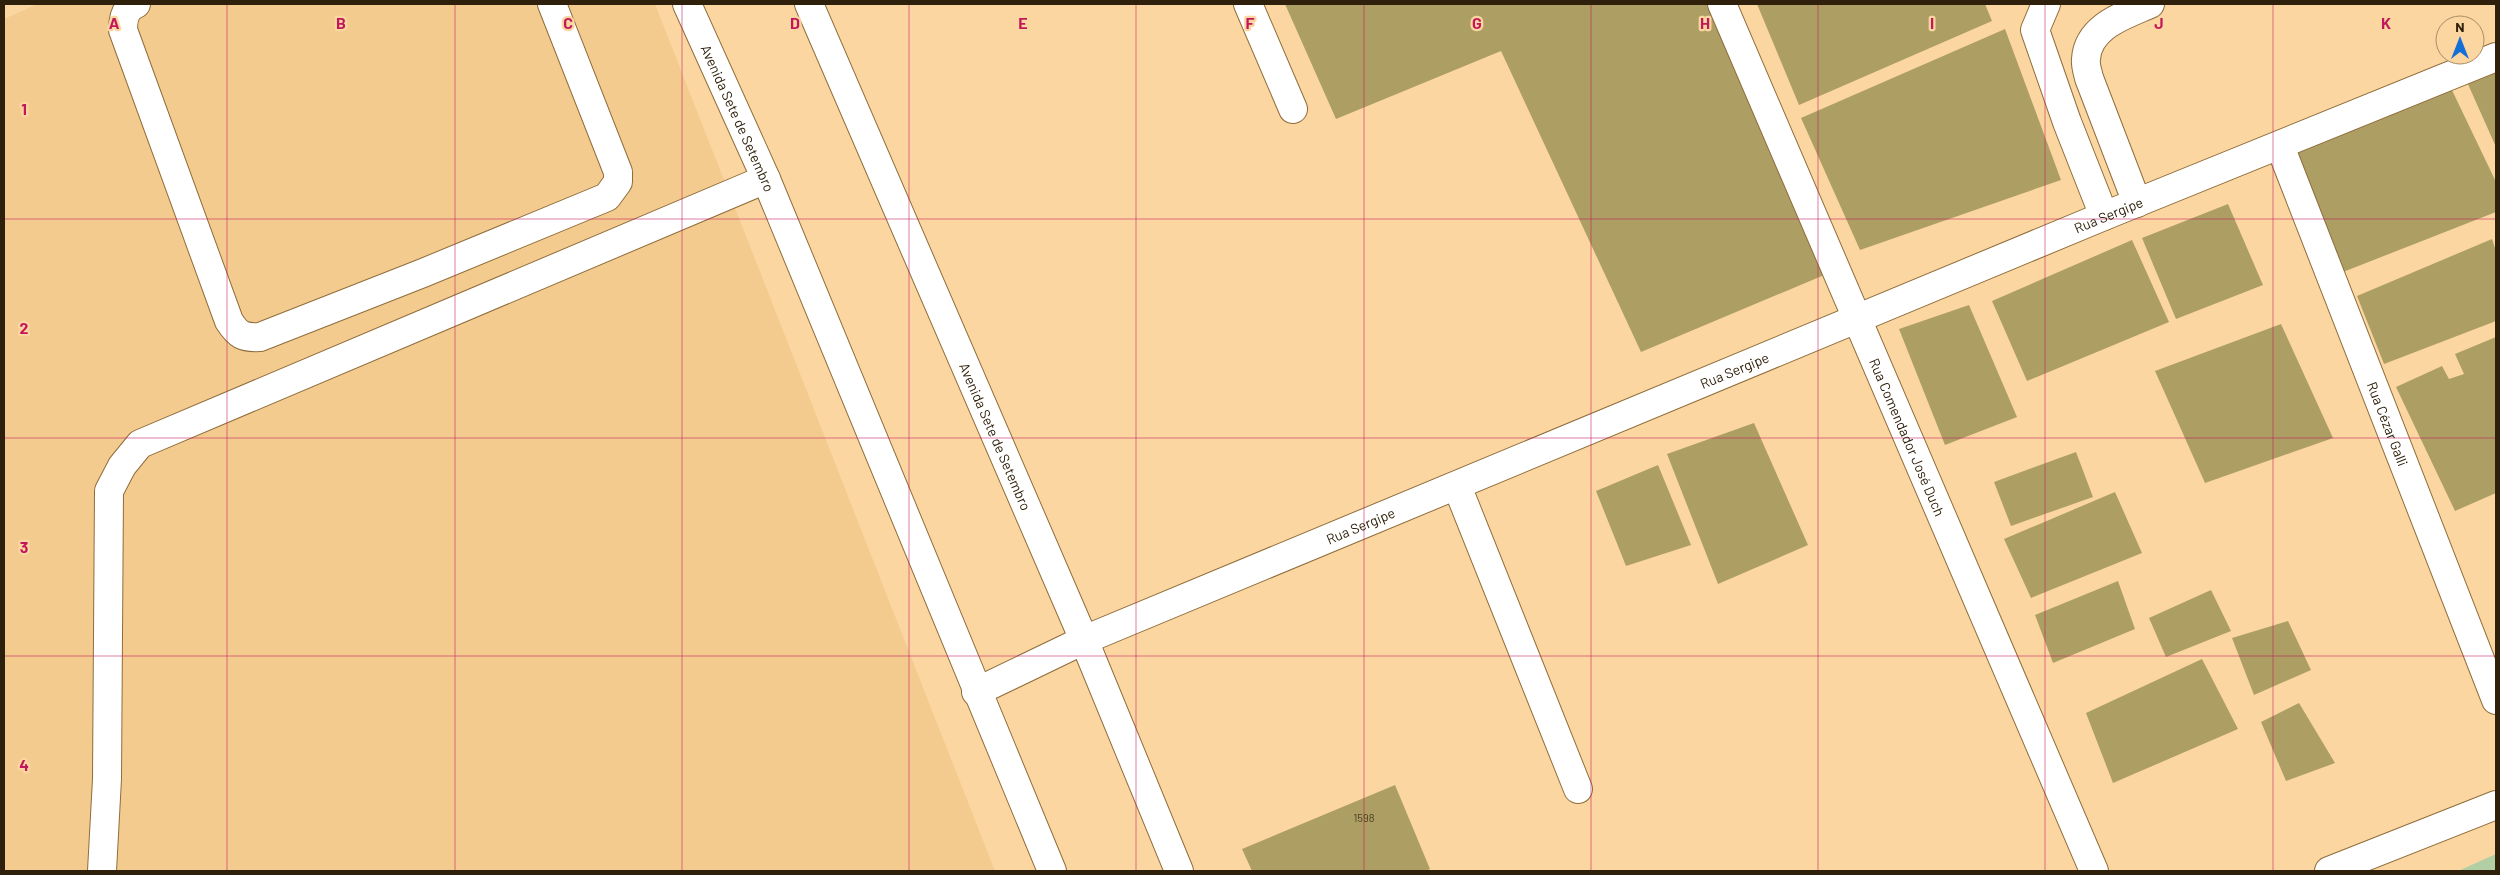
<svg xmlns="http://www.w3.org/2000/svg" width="2500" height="875" font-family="Barlow,sans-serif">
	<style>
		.built { fill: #f4cb8f }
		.green { fill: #b1cea4 }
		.building { fill: #ad9f64 }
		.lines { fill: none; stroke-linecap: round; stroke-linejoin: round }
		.minor-casing { stroke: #8f6d3b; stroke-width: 30 }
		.major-casing { stroke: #8f6d3b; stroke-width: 30 }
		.minor { stroke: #fff; stroke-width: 28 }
		.major { stroke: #fff; stroke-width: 28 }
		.grid { fill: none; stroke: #c2185b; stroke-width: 1; stroke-opacity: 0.55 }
		.labels { text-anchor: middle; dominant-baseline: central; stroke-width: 4.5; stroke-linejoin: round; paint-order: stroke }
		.number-label { font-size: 11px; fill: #4e4020 }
		.street-label { font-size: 14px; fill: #2e200a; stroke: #fbd6a1 }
		.grid-label { font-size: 16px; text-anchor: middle; font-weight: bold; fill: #c2185b; stroke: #fbd6a1; stroke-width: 4.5; stroke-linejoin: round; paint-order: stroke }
	</style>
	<rect width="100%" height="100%" fill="#fbd6a1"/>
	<!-- built -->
	<path class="built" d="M37 4H655L995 871H4V19Z"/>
	<!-- green -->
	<path class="green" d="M2496 854V871H2458Z"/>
	<!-- building -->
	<g class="building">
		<path d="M1285 4H1711L1829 273 1641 352 1501 51 1336 119Z"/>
		<path d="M1757 4H1985L1992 21 1799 105Z"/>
		<path d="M2005 29 2061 180 1860 250 1801 118Z"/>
		<path d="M2496 71V147L2467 82Z"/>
		<path d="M2450 86 2496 182V212L2343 272 2293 151Z"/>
		<path d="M2228 204 2263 285 2176 319 2142 238Z"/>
		<path d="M2492 239 2496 251V321L2384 364 2357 296Z"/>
		<path d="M2132 240 2169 322 2027 381 1992 301Z"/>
		<path d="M1969 305 2017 417 1945 445 1899 329Z"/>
		<path d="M2281 324 2333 438 2205 483 2155 371Z"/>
		<path d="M2496 337V493L2455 511 2396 387 2442 366 2449 379 2464 374 2455 354Z"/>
		<path d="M1754 423 1808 545 1718 584 1667 454Z"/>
		<path d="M2076 452 2093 497 2011 526 1994 482Z"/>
		<path d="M1658 465 1691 545 1626 566 1596 491Z"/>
		<path d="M2115 492 2142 553 2031 598 2004 539Z"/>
		<path d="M2118 581 2135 629 2053 663 2035 615Z"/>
		<path d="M2211 590 2231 631 2166 657 2149 618Z"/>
		<path d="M2288 621 2311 670 2254 695 2232 638Z"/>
		<path d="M2202 659 2238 729 2113 783 2086 713Z"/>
		<path d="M2299 703 2335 763 2286 781 2261 722Z"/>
		<path d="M1395 785 1430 869 1426 871H1252L1242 849Z"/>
	</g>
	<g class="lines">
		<!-- minor casing -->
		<g class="minor-casing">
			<g id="minor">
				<path d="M136 4C125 8 123 19 123 30L229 321C238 335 243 338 260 337L423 273 607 197 618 182V172L552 4"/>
				<path d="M1248 4 1293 109"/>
				<path id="s1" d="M1722 4 2094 871"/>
				<path d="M2046 4 2035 30 2067 122 2104 216"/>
				<path id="s2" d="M2280 146 2496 700"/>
				<path d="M2137 203 2089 78C2088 73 2085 65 2086 59 2088 26 2125 15 2150 4"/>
				<path d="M1457 486 1578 789"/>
				<path d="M102 871 107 779 109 491 122 466 140 444 766 179"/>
				<path d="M2329 871 2496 805"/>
			</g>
		</g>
		<!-- major casing -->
		<g class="major-casing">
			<g id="major">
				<path id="s3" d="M687 4 766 179 1052 871"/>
				<path id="s4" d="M809 4 1084 640 1179 871"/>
				<path id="s5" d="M976 692 1084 640 2104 216 2496 57"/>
			</g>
		</g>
		<!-- minor -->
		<use href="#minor" class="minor"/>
		<!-- major -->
		<use href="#major" class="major"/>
	</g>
	<!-- grid -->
	<path class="grid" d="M227 4V871M455 4V871M682 4V871M909 4V871M1136 4V871M1364 4V871M1591 4V871M1818 4V871M2045 4V871M2273 4V871M4 219H2496M4 438H2496M4 656H2496"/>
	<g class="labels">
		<!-- number labels -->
		<g class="number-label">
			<text x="1364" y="817">1598</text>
		</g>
		<!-- street labels -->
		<g class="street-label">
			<text stroke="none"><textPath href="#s3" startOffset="125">Avenida Sete de Setembro</textPath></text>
			<text stroke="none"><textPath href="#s5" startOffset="1229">Rua Sergipe</textPath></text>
			<text stroke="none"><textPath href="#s5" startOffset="824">Rua Sergipe</textPath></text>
			<text stroke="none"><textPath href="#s2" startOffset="298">Rua Cézar Galli</textPath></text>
			<text stroke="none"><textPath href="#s4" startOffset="471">Avenida Sete de Setembro</textPath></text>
			<text stroke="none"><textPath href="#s1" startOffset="471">Rua Comendador José Duch</textPath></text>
			<text stroke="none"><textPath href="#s5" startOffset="419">Rua Sergipe</textPath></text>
		</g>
	</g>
	<g class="grid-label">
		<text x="114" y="29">A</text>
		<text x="341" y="29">B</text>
		<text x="568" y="29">C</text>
		<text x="795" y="29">D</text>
		<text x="1023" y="29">E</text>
		<text x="1250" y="29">F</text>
		<text x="1477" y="29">G</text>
		<text x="1705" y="29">H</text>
		<text x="1932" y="29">I</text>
		<text x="2159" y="29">J</text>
		<text x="2386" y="29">K</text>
		<text x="24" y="115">1</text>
		<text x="24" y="334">2</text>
		<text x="24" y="553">3</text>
		<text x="24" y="771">4</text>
	</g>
	<!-- border -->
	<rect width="2500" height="875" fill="none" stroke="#2e200a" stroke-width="10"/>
	<!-- north arrow -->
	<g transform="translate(2460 40)"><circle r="24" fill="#fbd6a1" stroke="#a98d65"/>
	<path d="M0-4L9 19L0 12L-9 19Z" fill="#136ed7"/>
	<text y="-8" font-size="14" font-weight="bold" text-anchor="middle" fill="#2e200a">N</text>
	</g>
</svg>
